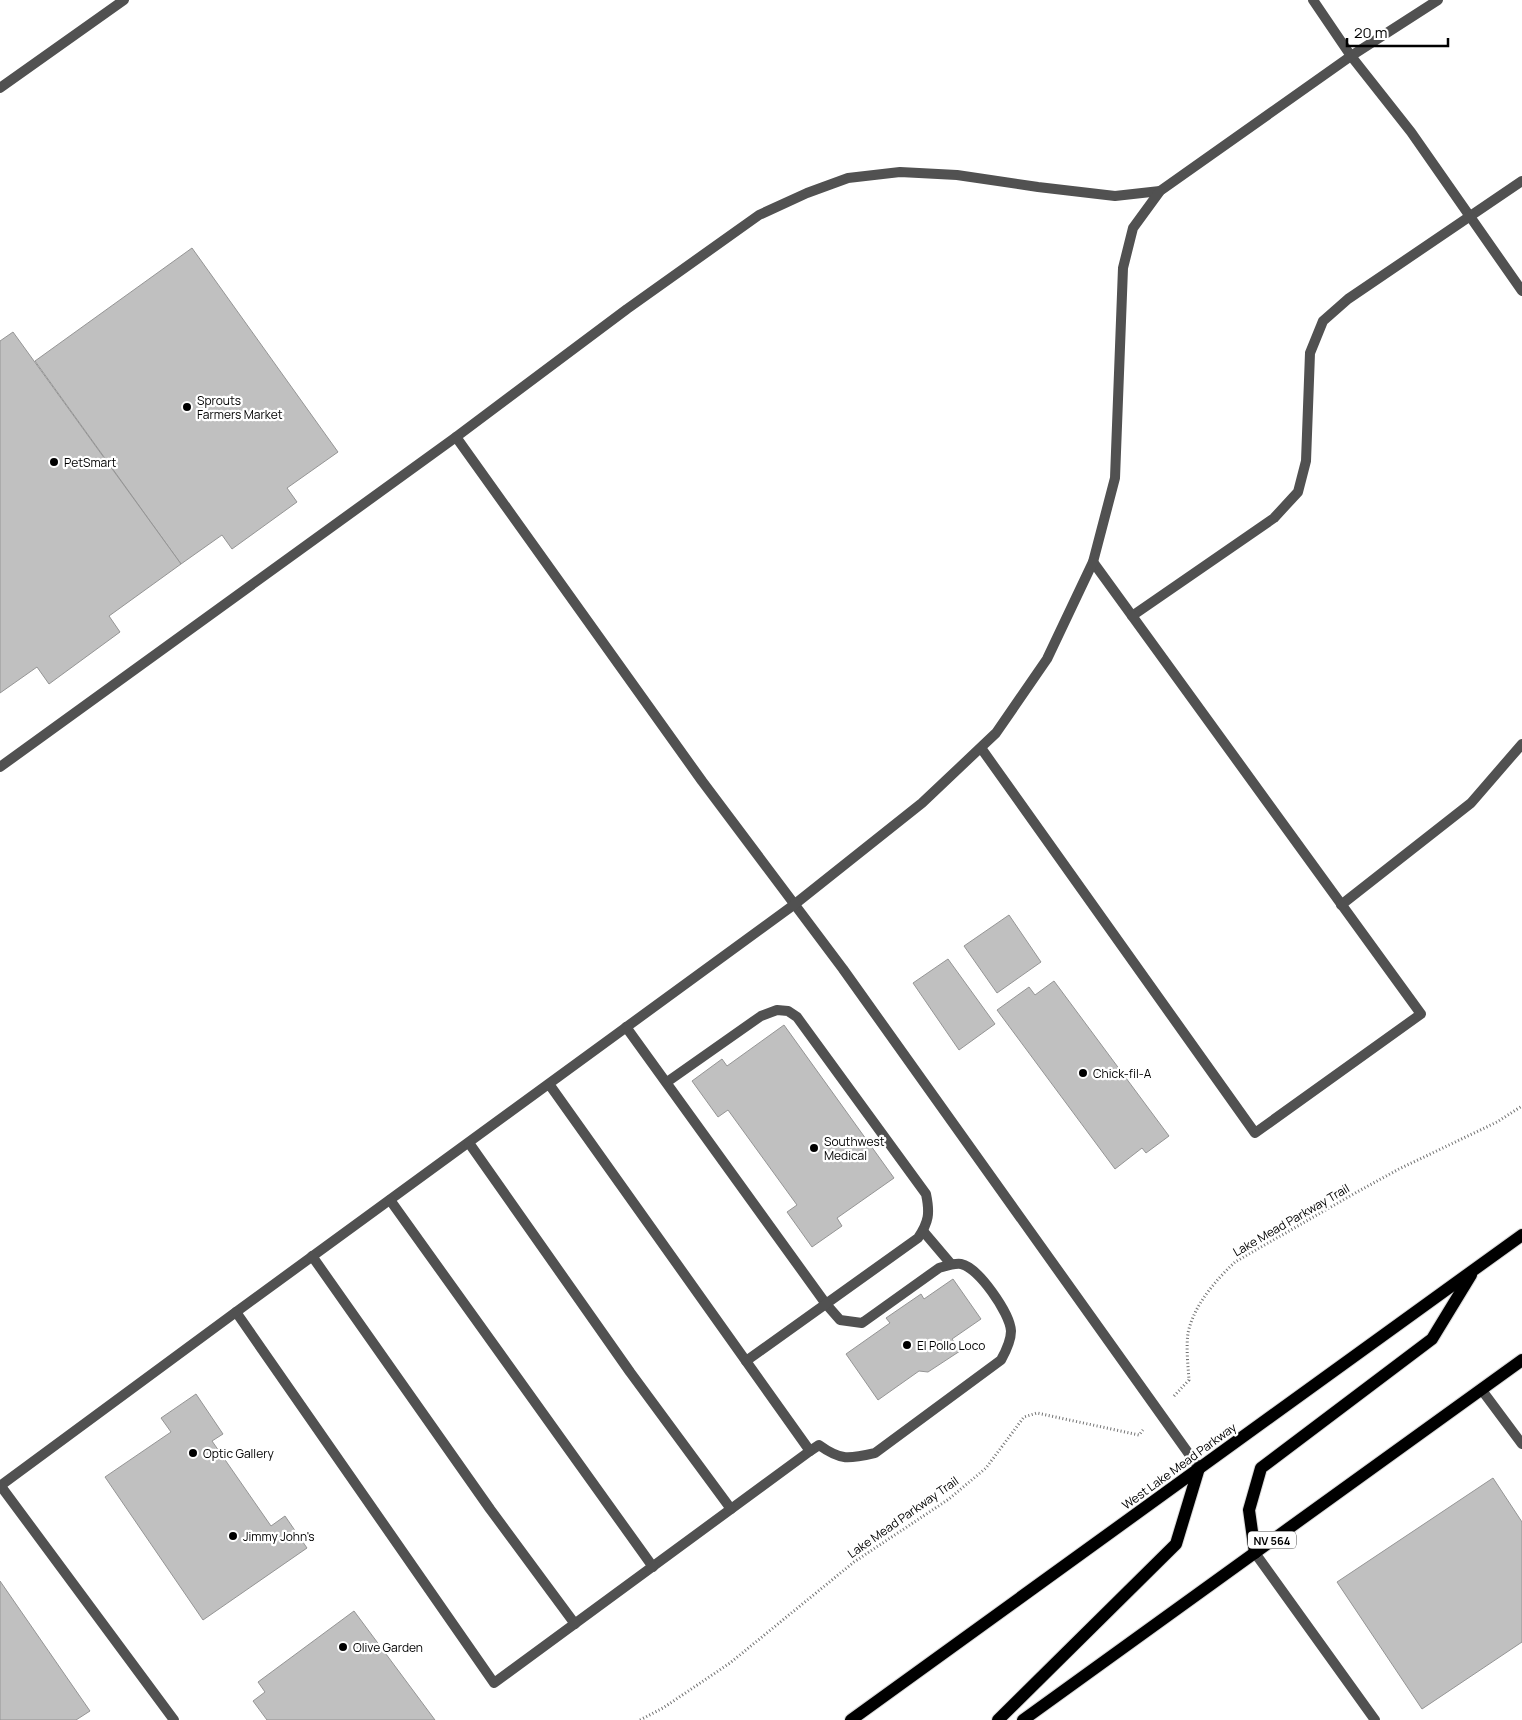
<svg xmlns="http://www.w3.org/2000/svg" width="1522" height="1720" font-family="Manrope,sans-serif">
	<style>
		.building { fill: #c0c0c0; stroke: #959595 }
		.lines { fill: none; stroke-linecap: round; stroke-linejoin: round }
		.primary-casing { stroke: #dbdbdb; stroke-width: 14 }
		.path { stroke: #737373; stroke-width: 3; stroke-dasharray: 1 2.5; stroke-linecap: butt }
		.service { stroke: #515151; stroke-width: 10 }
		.primary { stroke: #000; stroke-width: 12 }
		.poi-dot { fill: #000; stroke: #fff; stroke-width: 2 }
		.labels { text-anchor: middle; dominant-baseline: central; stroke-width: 4.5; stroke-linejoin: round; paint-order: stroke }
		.shield { fill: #fff; stroke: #4c4c4c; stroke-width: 1 }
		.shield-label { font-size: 11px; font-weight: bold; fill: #000 }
		.poi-label { font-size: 12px; fill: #000; stroke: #fff; text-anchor: start }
		.street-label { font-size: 12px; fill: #000; stroke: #fff }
	</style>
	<rect width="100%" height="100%" fill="#fff"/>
	<!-- building -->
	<g class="building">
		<path d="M192 248 338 452 287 488 297 502 232 549 222 535 181 564 35 361Z"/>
		<path d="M13 332 181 564 109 616 120 632 49 684 37 667 0 693V341Z"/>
		<path d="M1009 915 1041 962 997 993 964 946Z"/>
		<path d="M948 959 995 1024 959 1050 913 983Z"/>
		<path d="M1054 981 1169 1136 1146 1153 1142 1148 1115 1169 997 1010 1029 987 1035 995Z"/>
		<path d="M784 1025 894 1178 837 1218 842 1226 812 1247 787 1212 797 1205 728 1110 718 1117 692 1081 722 1059 727 1066Z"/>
		<path d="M953 1279 981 1319 952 1339 960 1351 928 1372 919 1371 878 1400 846 1354 890 1323 886 1318 921 1294 924 1299Z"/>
		<path d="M196 1394 223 1434 212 1441 271 1526 285 1516 307 1548 203 1620 105 1477 171 1432 161 1418Z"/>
		<path d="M1493 1478 1522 1522V1642L1422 1709 1337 1582Z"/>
		<path d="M0 1581 90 1711 76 1720H0Z"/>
		<path d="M354 1611 435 1720H267L253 1701 265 1692 258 1682Z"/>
	</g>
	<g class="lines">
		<!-- primary casing -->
		<g class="primary-casing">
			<g id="primary">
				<path d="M1255 1553 1249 1510 1261 1468 1432 1339 1471 1275"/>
				<path d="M851 1720 1522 1235"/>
				<path d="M998 1720 1176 1544 1199 1468"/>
				<path d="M1023 1720 1522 1360"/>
			</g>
		</g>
		<!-- path -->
		<g class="path">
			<path d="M1174 1396 1189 1380C1188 1365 1186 1348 1188 1333 1194 1305 1215 1281 1235 1262L1357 1192 1399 1169 1497 1122 1522 1106"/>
			<path d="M640 1720 663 1708 730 1663 854 1562 949 1499 986 1468 1024 1417 1037 1413 1139 1435 1143 1430"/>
		</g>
		<!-- service -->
		<g class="service">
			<path d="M1313 0 1351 56 1411 132 1522 291"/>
			<path d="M0 88 124 0"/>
			<path d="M456 437 702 781 843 969 1199 1468"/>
			<path d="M1132 616 1274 518 1298 492 1306 461 1310 353 1323 321 1348 299 1522 181"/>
			<path d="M981 748 1255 1133 1421 1014 1093 562"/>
			<path d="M0 767 456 437 627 309 759 215 807 193 848 178 900 172 957 175 1038 187 1115 196 1160 191"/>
			<path d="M1341 905 1471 803 1522 744"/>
			<path d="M626 1027 826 1304 840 1320 862 1323 939 1268C946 1266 954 1263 961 1264 978 1267 1010 1313 1011 1331 1011 1341 1006 1351 1001 1360L875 1453C849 1459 841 1461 819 1445L810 1451"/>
			<path d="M667 1082 761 1016 777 1010 788 1011 797 1017 926 1194C930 1213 929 1222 918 1238L746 1361"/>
			<path d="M549 1084 810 1451 494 1683 236 1312 795 904 922 803 996 733 1047 659 1093 562 1115 478 1123 268 1133 228 1160 191 1351 56 1438 0"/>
			<path d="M469 1143 630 1372 731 1509"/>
			<path d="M390 1200 653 1567"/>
			<path d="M923 1231 951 1264"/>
			<path d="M312 1256 490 1509 575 1624"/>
			<path d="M1481 1389 1522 1444"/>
			<path d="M0 1485 174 1720"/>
			<path d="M0 1486 236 1312"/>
			<path d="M1255 1553 1375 1720"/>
		</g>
		<!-- primary -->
		<use href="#primary" class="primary"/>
	</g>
	<!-- markers -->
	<g class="poi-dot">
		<circle cx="187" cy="407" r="5"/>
		<circle cx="54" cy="462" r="5"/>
		<circle cx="1083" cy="1073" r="5"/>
		<circle cx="814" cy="1148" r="5"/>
		<circle cx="907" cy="1345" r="5"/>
		<circle cx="193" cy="1453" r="5"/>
		<circle cx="233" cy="1536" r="5"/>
		<circle cx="343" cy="1647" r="5"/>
	</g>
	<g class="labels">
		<!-- shield labels -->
		<rect class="shield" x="1248" y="1531.5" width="48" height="17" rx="4"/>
		<g class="shield-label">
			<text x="1272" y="1540">NV 564</text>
		</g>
		<!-- poi labels -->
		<g class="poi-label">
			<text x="197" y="400">Sprouts<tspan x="197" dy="14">Farmers Market</tspan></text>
			<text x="64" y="462">PetSmart</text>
			<text x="1093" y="1073">Chick-fil-A</text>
			<text x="824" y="1141">Southwest<tspan x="824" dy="14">Medical</tspan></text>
			<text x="917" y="1345">El Pollo Loco</text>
			<text x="203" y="1453">Optic Gallery</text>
			<text x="243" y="1536">Jimmy John's</text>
			<text x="353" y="1647">Olive Garden</text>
		</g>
		<!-- street labels -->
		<g class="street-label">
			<text transform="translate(1291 1220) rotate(-30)">Lake Mead Parkway Trail</text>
			<text transform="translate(1179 1466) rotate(-36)">West Lake Mead Parkway</text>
			<text transform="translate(903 1517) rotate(-35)">Lake Mead Parkway Trail</text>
		</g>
	</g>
	<!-- scale -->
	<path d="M1347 38v8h101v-8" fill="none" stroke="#000000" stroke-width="2.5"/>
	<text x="1354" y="38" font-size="15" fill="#000000" stroke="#ffffff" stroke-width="4" paint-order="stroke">20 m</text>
</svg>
